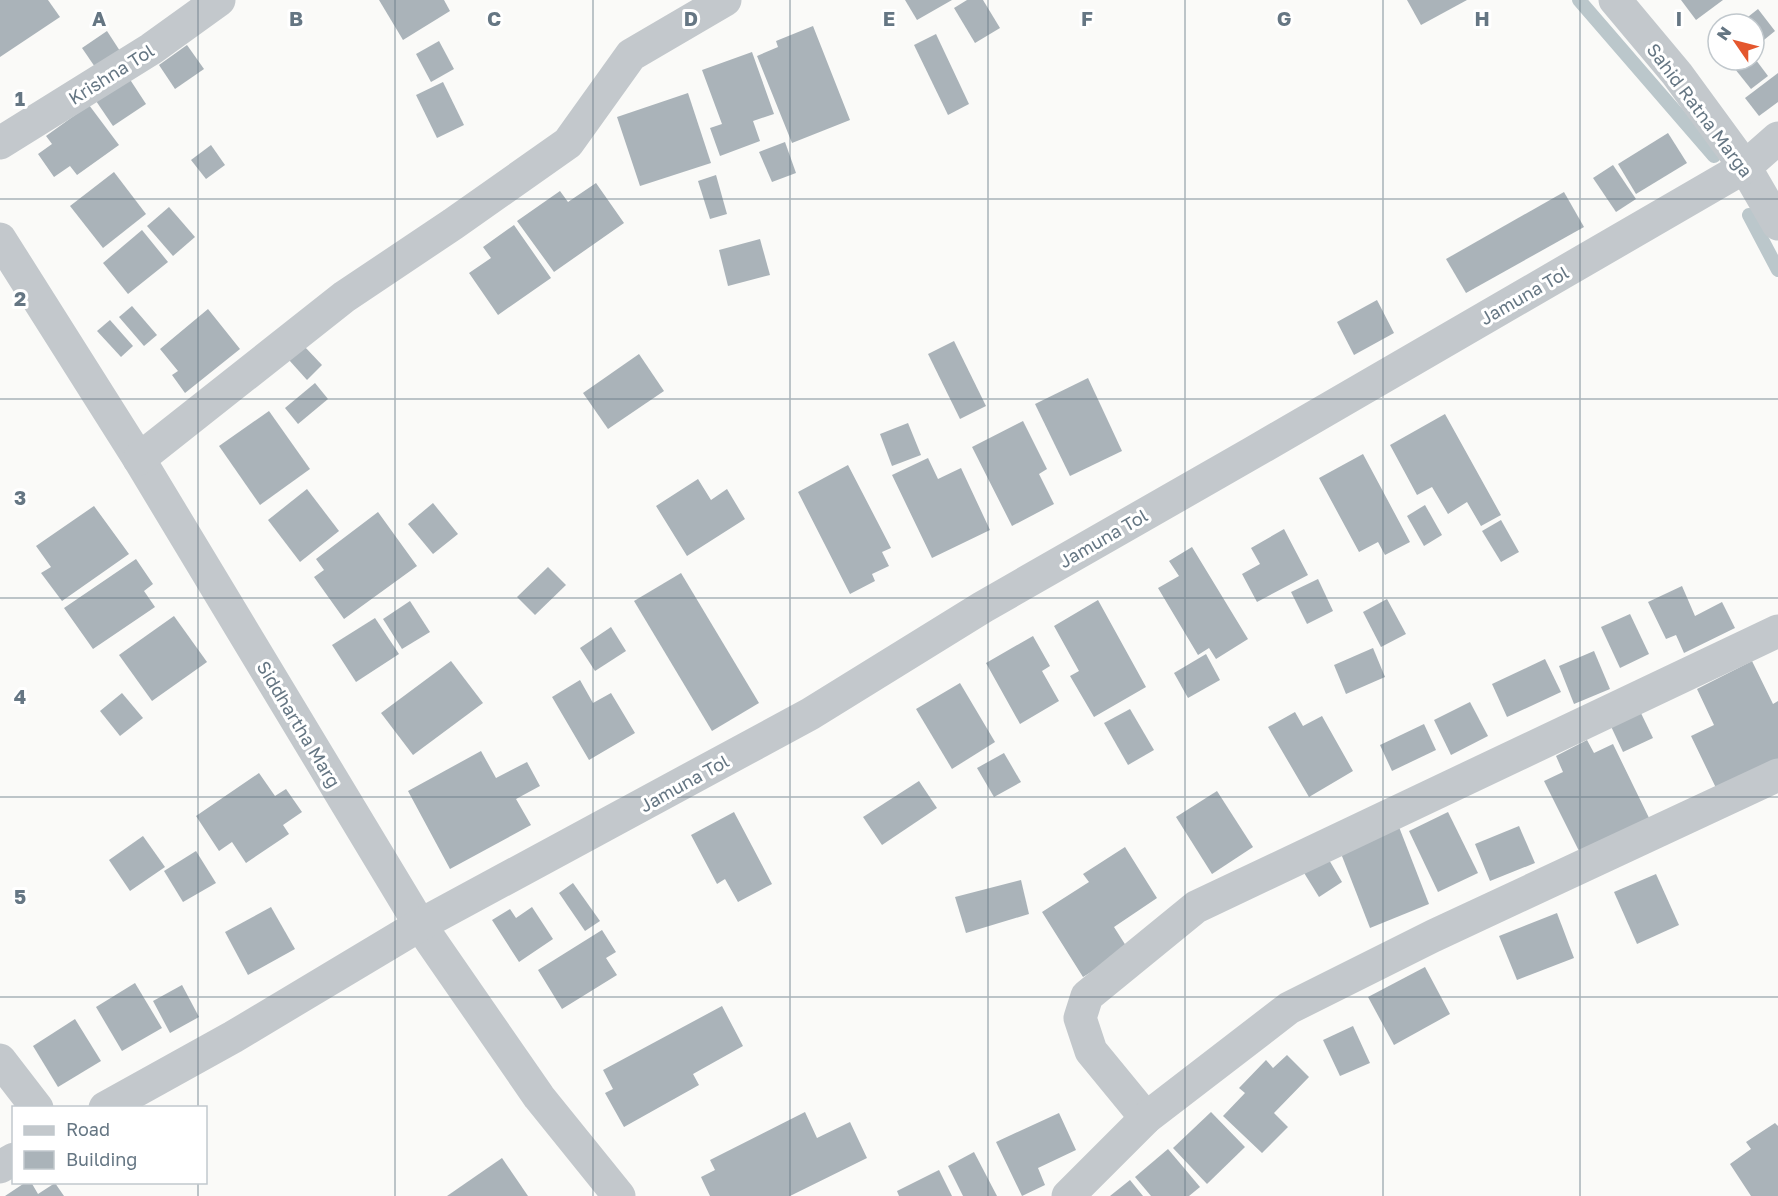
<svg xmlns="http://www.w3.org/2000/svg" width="1778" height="1196" font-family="'Golos Text',sans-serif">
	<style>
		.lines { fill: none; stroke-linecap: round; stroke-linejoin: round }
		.stream { stroke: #bbc7cb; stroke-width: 14 }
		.building { fill: #aab3b9 }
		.street { stroke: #c3c8cc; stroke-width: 33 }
		.grid { fill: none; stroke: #657683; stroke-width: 1.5; stroke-opacity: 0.55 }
		.labels { text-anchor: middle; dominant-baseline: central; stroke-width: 6; stroke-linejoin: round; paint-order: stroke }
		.street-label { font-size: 18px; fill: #657683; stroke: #fff }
		.grid-label { font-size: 20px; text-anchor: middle; font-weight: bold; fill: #657683; stroke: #fff; stroke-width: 6; stroke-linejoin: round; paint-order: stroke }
	</style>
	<rect width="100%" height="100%" fill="#fafaf8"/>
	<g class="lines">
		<!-- stream -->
		<g class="stream">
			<path d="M1579 0 1714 156"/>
			<path d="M1749 215 1778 270"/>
		</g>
	</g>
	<!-- building -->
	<g class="building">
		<path d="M0 0H48L60 17 0 57Z"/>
		<path d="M379 0H444L450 11 403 40Z"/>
		<path d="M905 0H952L917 20Z"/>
		<path d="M967 0H983L1000 28 975 43 954 8Z"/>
		<path d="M1407 0H1467L1421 25Z"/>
		<path d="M1681 0H1723L1696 20Z"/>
		<path d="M1758 9 1775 31 1754 48V24H1739Z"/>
		<path d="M813 26 850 120 792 143 757 56 778 47 776 41Z"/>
		<path d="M107 31 120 51 95 67 82 48Z"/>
		<path d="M936 34 969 104 948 115 914 45Z"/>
		<path d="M439 41 454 69 431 82 416 54Z"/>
		<path d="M187 45 204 69 175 89 159 65Z"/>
		<path d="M752 52 774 114 753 121 760 141 720 156 710 128 722 124 702 70Z"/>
		<path d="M1747 60H1756L1768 76 1751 89 1735 69Z"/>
		<path d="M1778 73V102L1759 116 1745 98Z"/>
		<path d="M129 78 146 104 113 126 96 101Z"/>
		<path d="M443 82 464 125 437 138 416 95Z"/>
		<path d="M688 93 711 163 640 186 617 117Z"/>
		<path d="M89 105 119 145 77 175 70 166 54 177 38 154 52 144 46 136Z"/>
		<path d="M1668 133 1687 163 1636 194 1618 164Z"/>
		<path d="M785 142 796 173 772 182 759 152Z"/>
		<path d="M211 145 225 165 206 179 191 160Z"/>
		<path d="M1613 165 1636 199 1616 212 1593 178Z"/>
		<path d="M114 172 146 214 103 248 70 206Z"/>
		<path d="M716 175 727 214 710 219 698 181Z"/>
		<path d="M596 183 624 223 554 272 517 221 560 191 568 202Z"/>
		<path d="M1564 192 1584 227 1466 293 1446 259Z"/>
		<path d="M169 207 195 237 173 256 147 226Z"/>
		<path d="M514 225 551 278 498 315 469 273 491 258 483 247Z"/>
		<path d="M142 230 168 262 128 294 103 263Z"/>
		<path d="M760 239 770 275 728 286 719 250Z"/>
		<path d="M1377 300 1394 333 1354 355 1337 322Z"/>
		<path d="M132 306 157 335 144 346 119 317Z"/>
		<path d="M208 309 240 349 185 393 172 375 178 371 160 349Z"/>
		<path d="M110 320 133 346 121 357 97 331Z"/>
		<path d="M954 341 986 406 960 419 928 354Z"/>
		<path d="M304 346 322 365 307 380 289 360Z"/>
		<path d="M639 354 664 391 608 429 583 393Z"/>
		<path d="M1088 378 1122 451 1070 476 1035 404Z"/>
		<path d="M315 383 328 399 298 424 285 408Z"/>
		<path d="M269 411 310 469 260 505 219 446Z"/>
		<path d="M1445 414 1501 515 1481 526 1467 502 1448 514 1432 487 1417 495 1390 445Z"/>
		<path d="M1023 421 1047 469 1039 474 1054 504 1012 526 972 447Z"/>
		<path d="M908 423 921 455 892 466 880 434Z"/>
		<path d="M1363 454 1410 542 1385 555 1378 542 1359 552 1319 478Z"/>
		<path d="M928 458 938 479 961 468 990 530 932 558 892 475Z"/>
		<path d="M848 465 891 548 882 552 889 566 872 574 875 581 850 594 798 492Z"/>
		<path d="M698 479 711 500 727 489 745 519 687 556 656 506Z"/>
		<path d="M307 489 339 531 300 562 268 520Z"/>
		<path d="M433 503 458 534 433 554 408 524Z"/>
		<path d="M1425 505 1442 535 1424 546 1407 516Z"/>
		<path d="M94 506 129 554 62 601 41 573 51 567 36 546Z"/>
		<path d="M378 512 417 566 344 619 314 577 324 570 316 559Z"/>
		<path d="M1501 520 1519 552 1501 562 1482 531Z"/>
		<path d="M1284 529 1308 575 1257 602 1242 574 1260 564 1251 548Z"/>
		<path d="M1192 547 1248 639 1216 659 1209 648 1198 655 1158 588 1179 576 1169 561Z"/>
		<path d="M136 559 153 584 144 591 155 607 93 649 64 608Z"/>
		<path d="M548 567 566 585 535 615 517 597Z"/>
		<path d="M681 573 759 703 712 731 634 601Z"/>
		<path d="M1318 579 1333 611 1307 624 1291 592Z"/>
		<path d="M1682 586 1695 616 1722 602 1735 628 1684 653 1676 635 1666 639 1648 602Z"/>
		<path d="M1387 599 1406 634 1381 647 1363 612Z"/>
		<path d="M1098 600 1146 687 1094 717 1070 676 1079 671 1054 626Z"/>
		<path d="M410 601 430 632 402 649 383 619Z"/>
		<path d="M1630 614 1649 654 1620 668 1601 627Z"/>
		<path d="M174 616 207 662 152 701 119 655Z"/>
		<path d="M375 618 399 654 356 682 332 645Z"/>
		<path d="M611 627 626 651 595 671 580 648Z"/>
		<path d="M1033 636 1050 666 1042 671 1059 701 1020 724 986 663Z"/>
		<path d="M1373 648 1385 677 1346 694 1334 665Z"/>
		<path d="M1594 651 1610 689 1574 704 1559 666Z"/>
		<path d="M1206 654 1220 680 1188 698 1174 673Z"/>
		<path d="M1545 659 1561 692 1507 717 1492 684Z"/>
		<path d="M451 661 483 703 413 755 381 713Z"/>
		<path d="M1752 661 1773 704 1778 701V760L1717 790 1691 736 1714 725 1697 689Z"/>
		<path d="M580 680 593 703 611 693 635 733 589 760 552 697Z"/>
		<path d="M960 683 995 742 952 769 916 709Z"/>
		<path d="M122 693 143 718 120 736 100 711Z"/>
		<path d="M1470 702 1488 736 1451 755 1434 720Z"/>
		<path d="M1638 707 1653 738 1623 752 1608 720Z"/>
		<path d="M1130 709 1154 750 1128 765 1104 723Z"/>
		<path d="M1295 712 1303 726 1322 716 1353 771 1309 797 1268 727Z"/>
		<path d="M1424 724 1436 750 1392 771 1380 745Z"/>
		<path d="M1587 740 1594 753 1613 744 1651 822 1582 857 1544 781 1563 772 1556 756Z"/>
		<path d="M481 751 496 778 527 762 540 786 516 799 531 825 450 869 408 791Z"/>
		<path d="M1004 753 1021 782 994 797 977 768Z"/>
		<path d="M259 773 275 796 286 789 302 812 283 825 289 834 246 863 232 842 219 851 196 816Z"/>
		<path d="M919 781 937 808 882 845 863 817Z"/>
		<path d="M1217 791 1253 847 1212 874 1176 817Z"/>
		<path d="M734 812 772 884 738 902 725 879 717 884 691 835Z"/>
		<path d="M1448 812 1478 873 1438 892 1409 831Z"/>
		<path d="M1519 826 1535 863 1490 881 1475 844Z"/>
		<path d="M1399 827 1429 904 1370 928 1340 851Z"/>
		<path d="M143 836 165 867 130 891 109 860Z"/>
		<path d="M1125 847 1157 898 1114 927 1128 949 1083 977 1042 912 1089 882 1083 874Z"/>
		<path d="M196 851 216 883 183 902 164 871Z"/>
		<path d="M1325 853 1342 882 1319 897 1301 868Z"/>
		<path d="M1656 874 1679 925 1637 944 1614 892Z"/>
		<path d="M1021 880 1029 914 966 933 955 897Z"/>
		<path d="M573 883 600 921 585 931 559 893Z"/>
		<path d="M271 907 295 949 248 975 225 932Z"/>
		<path d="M532 907 553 939 519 962 492 920 510 909 516 918Z"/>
		<path d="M1557 913 1574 958 1517 980 1499 936Z"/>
		<path d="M602 930 616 952 606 958 617 975 562 1009 538 970Z"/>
		<path d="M1425 967 1450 1014 1394 1045 1368 997Z"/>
		<path d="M135 983 162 1028 122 1051 96 1007Z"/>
		<path d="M182 985 199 1017 170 1033 153 1001Z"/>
		<path d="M722 1006 743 1046 693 1074 699 1085 624 1127 605 1093 613 1089 603 1070Z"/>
		<path d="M75 1019 101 1061 58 1087 33 1046Z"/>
		<path d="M1353 1026 1370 1063 1340 1076 1323 1040Z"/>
		<path d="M1287 1055 1309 1077 1274 1113 1288 1127 1262 1153 1223 1116 1245 1093 1239 1088 1266 1060 1273 1068Z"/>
		<path d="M805 1112 817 1138 850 1122 867 1158 790 1196H710L701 1177 715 1170 710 1160Z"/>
		<path d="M1211 1112 1245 1147 1207 1184 1173 1148Z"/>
		<path d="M1059 1113 1076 1150 1038 1168 1045 1185 1022 1196 996 1142Z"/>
		<path d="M1775 1123 1778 1126V1196H1751L1730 1164 1751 1149 1746 1142Z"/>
		<path d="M1168 1149 1200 1187 1189 1196H1151L1135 1177Z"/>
		<path d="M974 1152 997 1196H963L948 1166Z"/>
		<path d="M502 1158 528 1196H447Z"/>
		<path d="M939 1170 952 1196H899L897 1191Z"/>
		<path d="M1130 1180 1143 1196H1110Z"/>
		<path d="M26 1182H31L38 1194 55 1183 64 1196H5Z"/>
	</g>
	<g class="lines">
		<!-- street -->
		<g class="street">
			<path d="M1615 0 1677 74 1745 167 1778 224"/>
			<path d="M0 143 151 49 219 0"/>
			<path d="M0 239 139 459 420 925 539 1097 619 1196"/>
			<path d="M139 459 344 297 453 224 568 143 631 55 725 0"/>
			<path d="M0 1060 37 1108"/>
			<path d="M105 1108 233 1037 420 925 810 714 983 607 1252 453 1745 167 1778 138"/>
			<path d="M1146 1118 1091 1051 1080 1018 1087 996 1196 907 1778 631"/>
			<path d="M0 1167 14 1159"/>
			<path d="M1068 1196 1146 1118 1289 1008 1433 936 1778 775"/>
		</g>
	</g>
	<!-- grid -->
	<path class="grid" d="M198 0V1108M395 0V1196M593 0V1196M790 0V1196M988 0V1196M1185 0V1196M1383 0V1196M1580 0V1196M0 199H1778M0 399H1778M0 598H1778M0 797H1778M0 997H1778M198 1182V1196"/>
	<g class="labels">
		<!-- street labels -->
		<g class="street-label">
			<text transform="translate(111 74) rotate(-32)">Krishna Tol</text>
			<text transform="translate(1700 110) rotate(53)">Sahid Ratna Marga</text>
			<text transform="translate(1524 295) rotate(-30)">Jamuna Tol</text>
			<text transform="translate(1103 538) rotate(-30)">Jamuna Tol</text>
			<text transform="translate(299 724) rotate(59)">Siddhartha Marg</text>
			<text transform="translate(684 783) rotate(-29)">Jamuna Tol</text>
		</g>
	</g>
	<g class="grid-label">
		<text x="99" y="26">A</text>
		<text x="296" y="26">B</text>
		<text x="494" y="26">C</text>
		<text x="691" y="26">D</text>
		<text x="889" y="26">E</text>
		<text x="1087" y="26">F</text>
		<text x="1284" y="26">G</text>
		<text x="1482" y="26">H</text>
		<text x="1679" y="26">I</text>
		<text x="20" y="106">1</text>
		<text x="20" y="306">2</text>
		<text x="20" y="505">3</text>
		<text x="20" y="704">4</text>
		<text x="20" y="904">5</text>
	</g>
	<!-- legend -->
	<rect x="12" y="1106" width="195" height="78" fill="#ffffff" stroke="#c1c8cd" stroke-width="1.5"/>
	<rect x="24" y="1126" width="30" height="9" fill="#c3c8cc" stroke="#c1c8cd" stroke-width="1.5"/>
	<text x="66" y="1136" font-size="18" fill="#657683">Road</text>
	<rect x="24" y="1151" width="30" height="18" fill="#aab3b9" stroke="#c1c8cd" stroke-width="1.5"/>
	<text x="66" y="1166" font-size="18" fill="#657683">Building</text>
	<!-- north arrow -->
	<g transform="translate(1736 42) rotate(305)"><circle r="28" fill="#ffffff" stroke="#c1c8cd" stroke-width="1.5"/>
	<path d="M0-4.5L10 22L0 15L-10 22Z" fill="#e4572e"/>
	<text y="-9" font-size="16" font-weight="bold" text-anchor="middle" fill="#657683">N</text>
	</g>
</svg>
